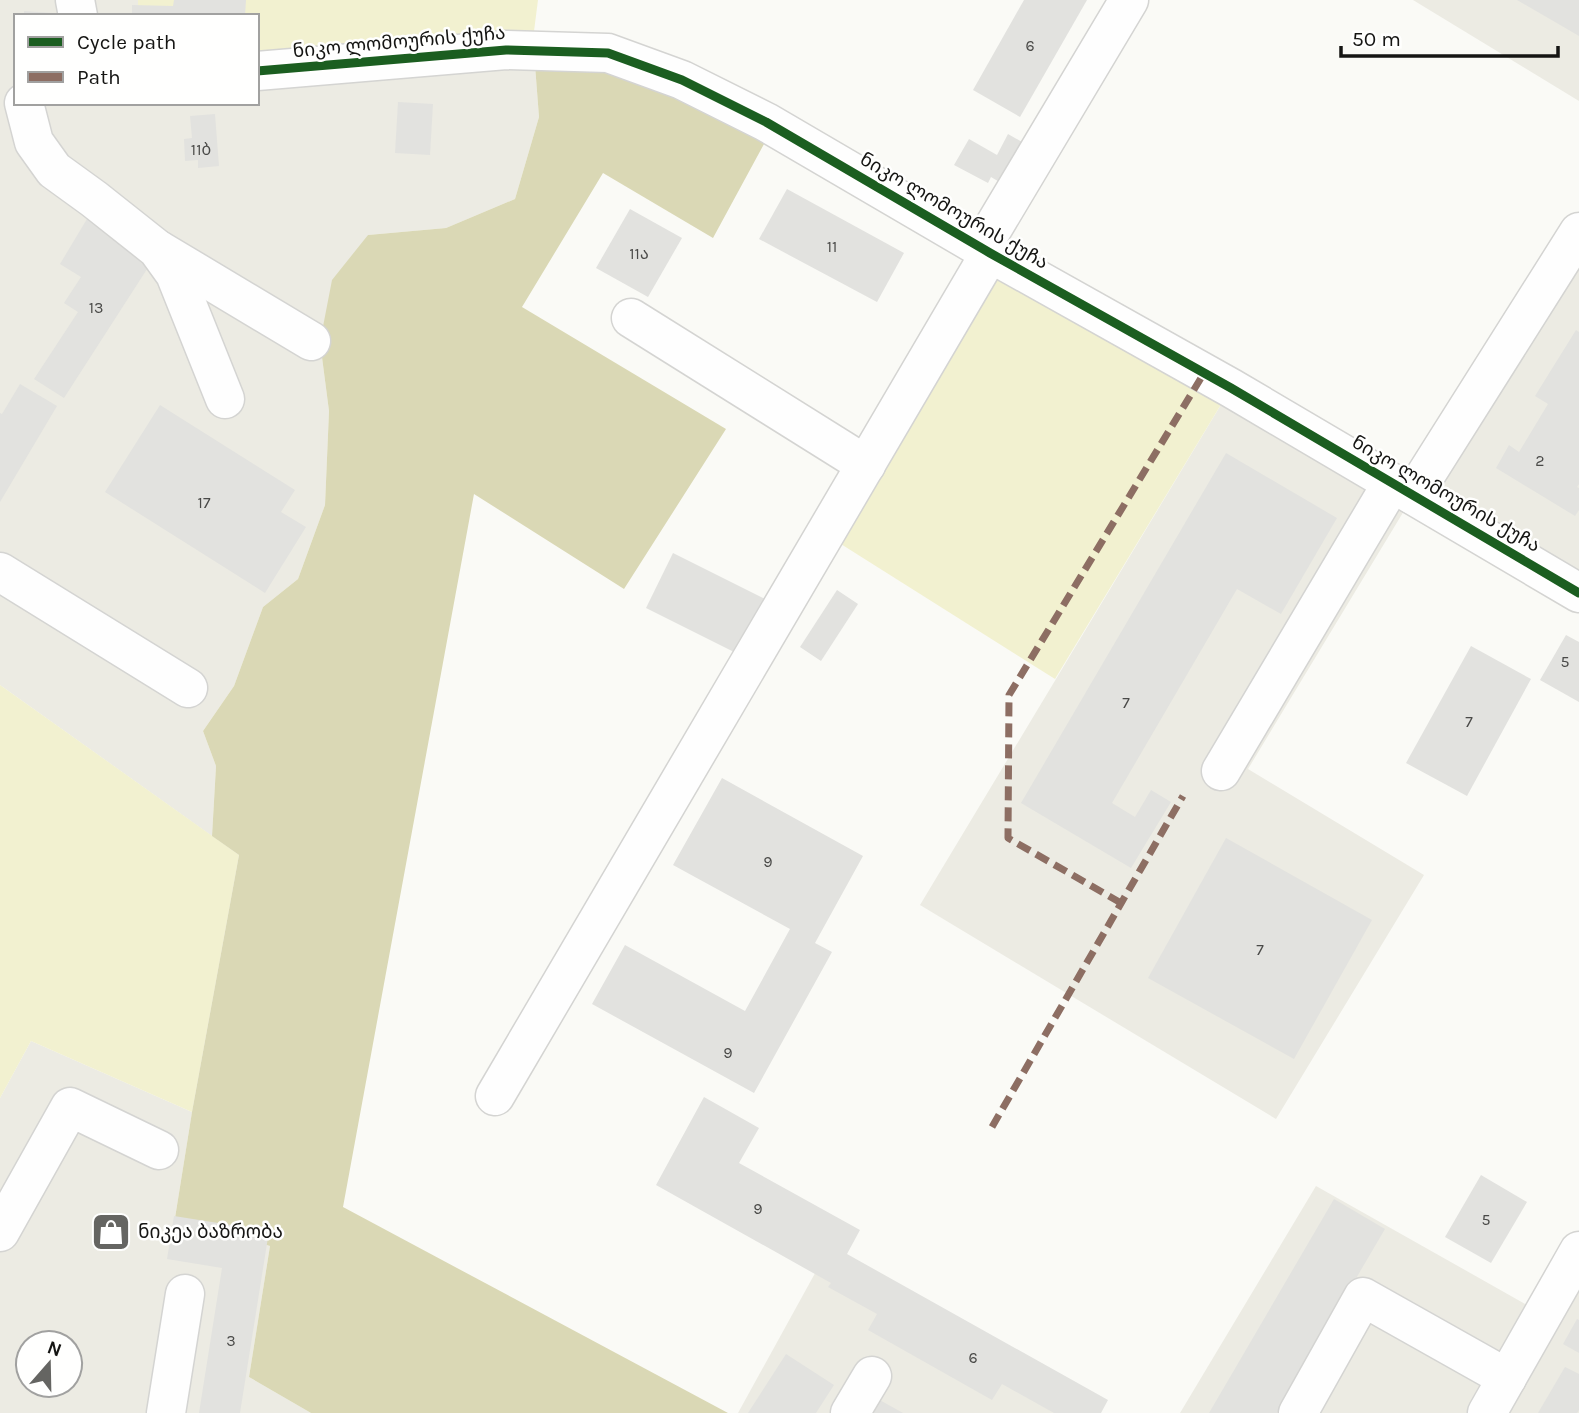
<svg xmlns="http://www.w3.org/2000/svg" width="1579" height="1413" font-family="Karla,'Noto Sans Georgian',sans-serif">
	<style>
		.built { fill: #ecebe3; fill-rule: evenodd }
		.green { fill: #f2f1d0 }
		.forest { fill: #dad8b5 }
		.building { fill: #e2e2df }
		.lines { fill: none; stroke-linecap: round; stroke-linejoin: round }
		.minor-casing { stroke: #d4d4d2; stroke-width: 41 }
		.minor { stroke: #fefefe; stroke-width: 38 }
		.quiet { stroke: #8d6e63; stroke-width: 7; stroke-dasharray: 14 7; stroke-linecap: butt }
		.cycleway-casing { stroke: #fffffe; stroke-width: 13 }
		.cycleway { stroke: #1b5e20; stroke-width: 9 }
		.labels { text-anchor: middle; dominant-baseline: central; stroke-width: 5; stroke-linejoin: round; paint-order: stroke }
		.number-label { font-size: 16px; fill: #4a4a48 }
		.street-label { font-size: 19px; fill: #151513; stroke: #fffffe }
		.poi-label { font-size: 19px; fill: #151513; stroke: #fffffe; text-anchor: start }
	</style>
	<rect width="100%" height="100%" fill="#fafaf6"/>
	<!-- built -->
	<g class="built">
		<path d="M0 0H138V16H16V103H257V55L533 39 539 117 515 199 446 228 368 235 320 342 329 411 325 505 298 579 263 607 234 686 203 731 216 766 212 836 0 685Z"/>
		<path d="M1413 0H1579V101Z"/>
		<path d="M1579 232V593L1413 496 1248 769 1424 875 1276 1119 920 905 1231 388 1413 495Z"/>
		<path d="M31 1041 192 1112 175 1218 270 1246 249 1377 311 1413H0V1098ZM28 1343H70V1385H28Z"/>
		<path d="M1316 1186 1543 1314 1579 1251V1413H1180Z"/>
		<path d="M819 1266 1072 1413H738Z"/>
	</g>
	<!-- green -->
	<g class="green">
		<path d="M138 0H538L533 39 257 55V16H138Z"/>
		<path d="M993 249 1231 388 1055 679 825 534Z"/>
		<path d="M0 685 239 855 192 1112 31 1041 0 1098Z"/>
	</g>
	<!-- forest -->
	<path class="forest" d="M533 39 776 122 713 238 603 173 522 307 726 429 624 589 474 494 343 1207 728 1413H311L249 1377 270 1246 175 1218 192 1112 239 855 212 836 216 766 203 731 234 686 263 607 298 579 325 505 329 411 320 342 332 280 368 235 446 228 515 199 539 117Z"/>
	<!-- building -->
	<g class="building">
		<path d="M174 0H246L245 16H132V5L173 6Z"/>
		<path d="M1024 0H1087L1020 117 973 90Z"/>
		<path d="M1517 0H1579V36Z"/>
		<path d="M24 11 66 14 65 16H24Z"/>
		<path d="M398 102 433 104 430 155 395 153Z"/>
		<path d="M215 114 219 166 198 168V160L185 161 184 139 192 138 190 116Z"/>
		<path d="M1008 134 1031 147 1008 187 991 177 988 183 954 165 969 139 997 155Z"/>
		<path d="M787 189 904 253 877 302 759 239Z"/>
		<path d="M630 209 682 238 648 297 596 268Z"/>
		<path d="M87 219 121 239 149 266 64 398 34 379 78 312 64 303 81 277 60 264Z"/>
		<path d="M1576 330 1579 332V484L1577 487 1579 488V510L1575 516 1496 468 1509 445 1519 452 1548 404 1535 396Z"/>
		<path d="M20 384 57 406 0 502V413L2 414Z"/>
		<path d="M160 405 295 490 281 512 306 527 265 593 105 492Z"/>
		<path d="M1226 453 1337 518 1281 614 1237 589 1112 803 1135 817 1151 790 1171 802 1131 868 1021 803Z"/>
		<path d="M673 553 767 600 740 655 646 608Z"/>
		<path d="M837 590 858 604 821 661 800 647Z"/>
		<path d="M1566 635 1579 642V702L1540 680Z"/>
		<path d="M1471 646 1531 679 1467 796 1406 763Z"/>
		<path d="M722 778 863 856 815 943 832 952 754 1093 592 1004 625 945 745 1011 790 929 673 865Z"/>
		<path d="M1226 838 1372 920 1294 1059 1148 978Z"/>
		<path d="M704 1097 759 1128 739 1163 860 1230 847 1254 1108 1400 1101 1413H1054L1002 1384 992 1400 868 1330 877 1314 828 1287 831 1283 656 1185Z"/>
		<path d="M1481 1175 1527 1202 1491 1263 1445 1237Z"/>
		<path d="M1334 1199 1385 1229 1277 1413H1209Z"/>
		<path d="M174 1216 269 1231 240 1413H199L222 1268 167 1259Z"/>
		<path d="M1577 1319 1579 1320V1353L1563 1344Z"/>
		<path d="M786 1354 834 1385 816 1413H748Z"/>
		<path d="M1565 1367 1579 1374V1410L1577 1413H1538Z"/>
		<path d="M876 1398 903 1413H868Z"/>
	</g>
	<g class="lines">
		<!-- minor casing -->
		<g class="minor-casing">
			<g id="minor">
				<path d="M75 0 78 16"/>
				<path d="M257 71 506 50 608 53 682 80 766 122 990 253 1231 388 1579 593"/>
				<path d="M24 103 34 142 54 170 94 199 157 249 175 274 225 399"/>
				<path d="M981 248 1129 0"/>
				<path d="M159 250 311 341"/>
				<path d="M631 318 866 465"/>
				<path d="M1413 495 1579 232"/>
				<path d="M0 572 188 688"/>
				<path d="M1221 771 1392 483"/>
				<path d="M495 1096 990 253"/>
				<path d="M0 1232 70 1107 159 1150"/>
				<path d="M166 1413 185 1294"/>
				<path d="M850 1413 872 1376"/>
				<path d="M1298 1413 1363 1297 1507 1378"/>
				<path d="M1487 1413 1579 1251"/>
			</g>
		</g>
		<!-- minor -->
		<use href="#minor" class="minor"/>
		<!-- quiet -->
		<g class="quiet">
			<path d="M1121 903 1008 838 1009 695 1204 373"/>
			<path d="M992 1127 1183 796"/>
		</g>
		<!-- cycleway casing -->
		<g class="cycleway-casing">
			<path id="cycleway" d="M257 71 506 50 608 53 682 80 766 122 990 253 1231 388 1579 593"/>
		</g>
		<!-- cycleway -->
		<use href="#cycleway" class="cycleway"/>
	</g>
	<!-- icons -->
	<defs>
		<g id="shop-square" transform="scale(2.0125)"><rect x="-9" y="-9" width="18" height="18" rx="4" fill="#656562" stroke="#fffffe"/><path d="M-5-2.5h2.3a2.7 3.5 0 0 1 5.4 0H5L5.5 6h-11ZM-1.5-2.5h3a1.5 2.3 0 0 0-3 0Z" fill="#fff"/></g>
	</defs>
	<g fill-rule="evenodd">
		<use href="#shop-square" x="111" y="1232"/>
	</g>
	<g class="labels">
		<!-- number labels -->
		<g class="number-label">
			<text x="1030" y="45">6</text>
			<text x="201" y="149">11ბ</text>
			<text x="832" y="246">11</text>
			<text x="639" y="253">11ა</text>
			<text x="96" y="307">13</text>
			<text x="1540" y="460">2</text>
			<text x="204" y="502">17</text>
			<text x="1565" y="661">5</text>
			<text x="1126" y="702">7</text>
			<text x="1469" y="721">7</text>
			<text x="768" y="861">9</text>
			<text x="1260" y="949">7</text>
			<text x="728" y="1052">9</text>
			<text x="758" y="1208">9</text>
			<text x="1486" y="1219">5</text>
			<text x="231" y="1340">3</text>
			<text x="973" y="1357">6</text>
		</g>
		<!-- street labels -->
		<g class="street-label">
			<text transform="translate(399 42) rotate(-5)">ნიკო ლომოურის ქუჩა</text>
			<text transform="translate(954 211) rotate(30)">ნიკო ლომოურის ქუჩა</text>
			<text transform="translate(1446 494) rotate(30)">ნიკო ლომოურის ქუჩა</text>
		</g>
		<!-- poi labels -->
		<g class="poi-label">
			<text x="138" y="1232">ნიკეა ბაზრობა</text>
		</g>
	</g>
	<!-- legend -->
	<rect x="14" y="14" width="245" height="91" fill="#fffffe" stroke="#a1a1a0" stroke-width="2"/>
	<rect x="28" y="37" width="35" height="10" fill="#1b5e20" stroke="#a1a1a0" stroke-width="2"/>
	<text x="77" y="49" font-size="21" fill="#151513">Cycle path</text>
	<rect x="28" y="72" width="35" height="10" fill="#8d6e63" stroke="#a1a1a0" stroke-width="2"/>
	<text x="77" y="84" font-size="21" fill="#151513">Path</text>
	<!-- north arrow -->
	<g transform="translate(49 1364) rotate(20)"><circle r="33" fill="#fffffe" stroke="#a1a1a0" stroke-width="2"/>
	<path d="M0-5L12 26L0 18L-12 26Z" fill="#656562"/>
	<text y="-10" font-size="19" font-weight="bold" text-anchor="middle" fill="#151513">N</text>
	</g>
	<!-- scale -->
	<path d="M1341 46v10h217v-10" fill="none" stroke="#151513" stroke-width="3.5"/>
	<text x="1352" y="46" font-size="21" fill="#151513" stroke="#fffffe" stroke-width="5" paint-order="stroke">50 m</text>
</svg>
